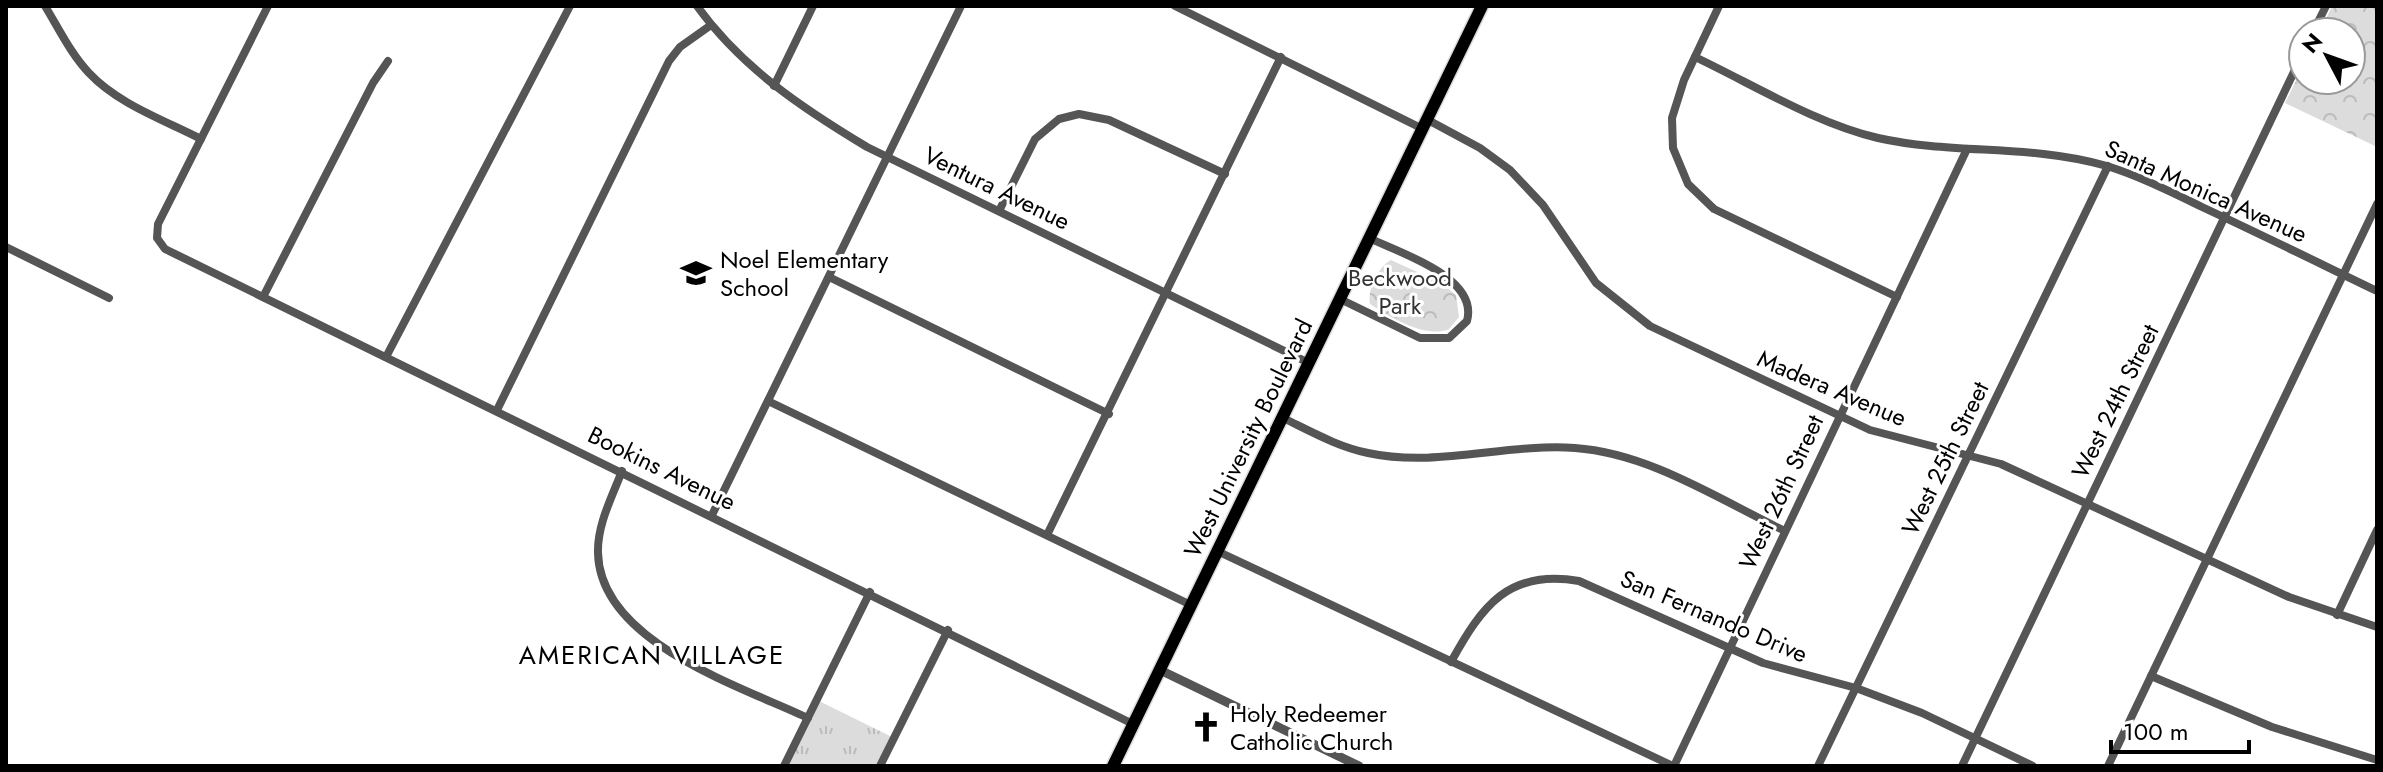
<svg xmlns="http://www.w3.org/2000/svg" width="2383" height="772" font-family="Jost,sans-serif">
	<style>
		.grass { fill: url(#grass-tufts) }
		.park { fill: url(#park-crowns) }
		.lines { fill: none; stroke-linecap: round; stroke-linejoin: round }
		.primary-casing { stroke: #dbdbdb; stroke-width: 15 }
		.minor { stroke: #555; stroke-width: 8 }
		.tertiary { stroke: #555; stroke-width: 9 }
		.primary { stroke: #000; stroke-width: 12 }
		.labels { text-anchor: middle; dominant-baseline: central; stroke-width: 6; stroke-linejoin: round; paint-order: stroke }
		.street-label { font-size: 24px; fill: #000; stroke: #fff }
		.poi-label { font-size: 24px; fill: #000; stroke: #fff; text-anchor: start }
		.park-label { font-size: 24px; fill: #333; stroke: #fff }
		.neighbourhood-label { font-size: 26px; letter-spacing: 2px; fill: #000; stroke: #fff }
	</style>
	<defs>
		<pattern id="grass-tufts" width="24" height="20" patternUnits="userSpaceOnUse" patternTransform="scale(2)"><rect width="24" height="20" fill="#dcdcdc"/><path d="M3 7l-1-3M5 7V3M7 7l1-3M15 17l-1-3M17 17v-4M19 17l1-3" fill="none" stroke="#bbb"/></pattern>
		<pattern id="park-crowns" width="20" height="18" patternUnits="userSpaceOnUse" patternTransform="scale(2)"><rect width="20" height="18" fill="#dcdcdc"/><path d="M2 6a3 3 0 1 1 6 0M12 15a3 3 0 1 1 6 0" fill="none" stroke="#bbb"/></pattern>
	</defs>
	<rect width="100%" height="100%" fill="#fff"/>
	<!-- grass -->
	<path class="grass" d="M817 700 894 738 880 766H784Z"/>
	<!-- park -->
	<g class="park">
		<path d="M2332 6H2377V147L2285 103 2303 67V80H2351V32H2320Z"/>
		<path d="M1391 260 1441 283 1456 295 1459 317 1449 329C1425 339 1390 317 1370 304 1367 290 1378 267 1391 260Z"/>
	</g>
	<g class="lines">
		<!-- primary casing -->
		<g class="primary-casing">
			<path id="primary" d="M1113 766 1482 6"/>
		</g>
		<!-- minor -->
		<g class="minor">
			<path d="M45 6C59 29 71 54 89 73 118 104 164 120 201 139"/>
			<path d="M268 6 158 224 157 238 165 249 1133 724"/>
			<path d="M697 6C742 68 802 108 867 147L1309 363"/>
			<path d="M1175 6 1423 129"/>
			<path d="M1719 6 1684 80 1672 118 1673 148 1688 184 1714 209 1897 297"/>
			<path d="M2313 32 2326 6"/>
			<path d="M1695 57C1754 85 1815 123 1878 138 1954 155 2032 144 2107 166 2139 176 2171 192 2202 207 2260 234 2319 263 2377 291"/>
			<path d="M774 86 813 6"/>
			<path d="M1428 120 1480 148 1510 170 1543 205 1596 283 1650 326 1870 430 2001 464 2289 597 2377 627"/>
			<path d="M999 211 1035 139 1059 119 1079 114 1109 120 1225 174"/>
			<path d="M6 247 109 298"/>
			<path d="M829 277 1109 414"/>
			<path d="M263 297 373 83 388 61"/>
			<path d="M1340 299 1420 338H1449L1467 321C1479 277 1400 253 1369 238"/>
			<path d="M386 357 570 6"/>
			<path d="M768 401 1191 605"/>
			<path d="M497 410 669 61 680 47 711 25"/>
			<path d="M1283 418C1310 431 1338 447 1368 453 1437 468 1506 443 1575 448 1649 453 1720 500 1785 531"/>
			<path d="M622 471C612 497 597 525 598 553 600 642 740 686 808 718"/>
			<path d="M712 515 961 6"/>
			<path d="M1047 535 1281 57"/>
			<path d="M1217 551 1673 766"/>
			<path d="M2337 615 2377 530"/>
			<path d="M1451 662C1482 606 1508 569 1579 581L1763 663 1856 688 1922 713 2033 766"/>
			<path d="M2151 676 2272 727 2377 760"/>
			<path d="M784 766 870 592"/>
			<path d="M880 766 948 630"/>
			<path d="M1674 766 1967 149"/>
			<path d="M1818 766 2108 166"/>
			<path d="M1962 766 2303 53"/>
			<path d="M2108 766 2377 204"/>
		</g>
		<!-- tertiary -->
		<path class="tertiary" d="M1160 670 1359 766"/>
		<!-- primary -->
		<use href="#primary" class="primary"/>
	</g>
	<!-- icons -->
	<defs>
		<g id="school-bare" transform="scale(2.4)"><path d="M0-5L7-2L0 1L-7-2ZM-4 1L0 2.5L4 1V4Q0 6-4 4Z" fill="#000" stroke="#fff" stroke-width="2.5" paint-order="stroke"/></g>
		<g id="church-bare" transform="scale(2.4)"><path d="M-1.2-6h2.4v3.5h3.3v2.4h-3.3V6h-2.4V-.1h-3.3v-2.4h3.3Z" fill="#000" stroke="#fff" stroke-width="2.5" paint-order="stroke"/></g>
	</defs>
	<g fill-rule="evenodd">
		<use href="#school-bare" x="696" y="273"/>
		<use href="#church-bare" x="1206" y="727"/>
	</g>
	<g class="labels">
		<!-- street labels -->
		<g class="street-label">
			<text transform="translate(997 188) rotate(26)">Ventura Avenue</text>
			<text transform="translate(2206 191) rotate(24)">Santa Monica Avenue</text>
			<text transform="translate(1832 388) rotate(23)">Madera Avenue</text>
			<text transform="translate(2115 401) rotate(-64)">West 24th Street</text>
			<text transform="translate(1248 438) rotate(-64)">West University Boulevard</text>
			<text transform="translate(1945 458) rotate(-64)">West 25th Street</text>
			<text transform="translate(662 468) rotate(26)">Bookins Avenue</text>
			<text transform="translate(1781 492) rotate(-65)">West 26th Street</text>
			<text transform="translate(1714 616) rotate(23)">San Fernando Drive</text>
		</g>
		<!-- poi labels -->
		<g class="poi-label">
			<text x="720" y="259">Noel Elementary<tspan x="720" dy="28">School</tspan></text>
			<text x="1230" y="713">Holy Redeemer<tspan x="1230" dy="28">Catholic Church</tspan></text>
		</g>
		<!-- park labels -->
		<g class="park-label">
			<text x="1400" y="277">Beckwood<tspan x="1400" dy="28">Park</tspan></text>
		</g>
		<!-- neighbourhood labels -->
		<g class="neighbourhood-label">
			<text x="652" y="655">AMERICAN VILLAGE</text>
		</g>
	</g>
	<!-- border -->
	<rect width="2383" height="772" fill="none" stroke="#000000" stroke-width="16"/>
	<!-- north arrow -->
	<g transform="translate(2327 56) rotate(311)"><circle r="38" fill="#ffffff" stroke="#999999" stroke-width="2"/>
	<path d="M0-6L14 30L0 20L-14 30Z" fill="#000000"/>
	<text y="-12" font-size="22" font-weight="bold" text-anchor="middle" fill="#000000">N</text>
	</g>
	<!-- scale -->
	<path d="M2111 740v12h138v-12" fill="none" stroke="#000000" stroke-width="4"/>
	<text x="2123" y="740" font-size="24" fill="#000000" stroke="#ffffff" stroke-width="6" paint-order="stroke">100 m</text>
</svg>
